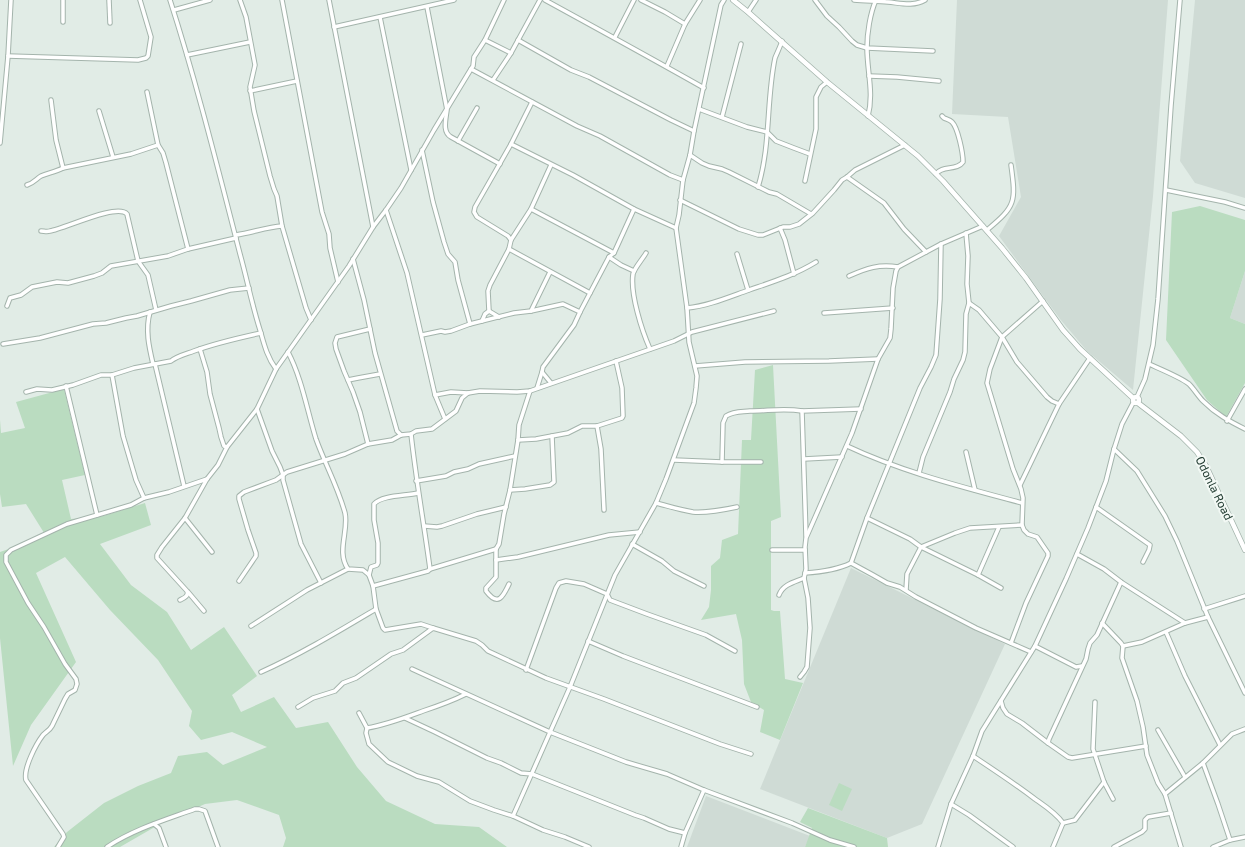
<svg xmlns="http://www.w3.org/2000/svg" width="1245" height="847" font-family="'Exo 2',sans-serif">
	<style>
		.built { fill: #cfdbd5 }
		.green { fill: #badcc0 }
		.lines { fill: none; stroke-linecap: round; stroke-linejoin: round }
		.minor-casing { stroke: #a4b4ac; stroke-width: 5.5 }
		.tertiary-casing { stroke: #a4b4ac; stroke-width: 6 }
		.minor { stroke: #fff; stroke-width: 3.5 }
		.tertiary { stroke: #fff; stroke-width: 4.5 }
		.labels { text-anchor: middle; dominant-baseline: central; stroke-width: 4; stroke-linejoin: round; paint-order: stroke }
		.street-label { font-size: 12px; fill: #223c32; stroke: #f2f8f4 }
	</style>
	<rect width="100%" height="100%" fill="#e1ece6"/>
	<!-- built -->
	<g class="built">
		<path d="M957 0H1168L1153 196 1133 390 1087 351 1060 319 999 236 1021 197 1008 117 952 114Z"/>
		<path d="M1195 0H1245V198L1195 183 1180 161Z"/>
		<path d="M1245 271V324L1230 318Z"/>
		<path d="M851 568 1005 644 922 824 887 838 760 789Z"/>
		<path d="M706 796 810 836 805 847H687Z"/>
	</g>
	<!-- green -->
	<g class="green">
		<path d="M1200 206 1245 220V271L1230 318 1245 324V383L1226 417 1207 400 1166 340 1172 212Z"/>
		<path d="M773 365 781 517 771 521V610L774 611H780L785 679 803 683 780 740 760 732 764 710 751 702 744 684 742 640 736 614 701 620 709 607 711 590V566L720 558 722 540 738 534 742 440H751L755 370Z"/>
		<path d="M64 389 85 475 62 480 71 519 103 516 145 503 151 525 100 544 131 585 167 612 191 650 224 627 257 676 232 695 241 712 274 697 296 728 328 722 357 767 386 801 435 824 479 827 507 847H283L286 838 279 815 237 800 205 804 160 824 120 847H54L67 832 104 803 138 786 171 773 178 756 207 752 223 765 267 747 232 732 201 740 189 726 192 711 158 660 110 610 65 557 36 573 76 662 31 725 13 766 0 638V552L46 536 26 504 2 507 0 494V420L1 433 25 428 16 402Z"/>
		<path d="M839 783 852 789 842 811 829 805Z"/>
		<path d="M808 808 887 838 888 847H805L812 828 800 822Z"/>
	</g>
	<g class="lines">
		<!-- minor casing -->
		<g class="minor-casing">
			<g id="minor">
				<path d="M109 0 110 23"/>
				<path d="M170 0C197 84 218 169 240 254 247 279 252 305 260 330 264 344 267 357 276 369"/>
				<path d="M240 0 246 17 255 65 250 87 254 111 270 176 274 189 277 196 282 226 306 308 311 320"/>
				<path d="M282 0 322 212 329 234 330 248 338 282"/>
				<path d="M329 0 373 227"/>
				<path d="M545 0C598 29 651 58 704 88"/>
				<path d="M641 0 665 12 685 24"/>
				<path d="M815 0 827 16 839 27 852 41 857 45 867 48 933 51"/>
				<path d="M854 0C865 1 877 1 888 2 900 3 913 7 925 0"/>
				<path d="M427 7 447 110C446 119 442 132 451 137L500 164"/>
				<path d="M174 10 210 0"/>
				<path d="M748 12 756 0"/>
				<path d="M380 17 411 170"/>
				<path d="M63 22V0"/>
				<path d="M334 27 454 0"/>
				<path d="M615 37 634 0"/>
				<path d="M485 40 511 53"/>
				<path d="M518 40 571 70 589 77 671 120 694 131"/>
				<path d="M187 55 250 42"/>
				<path d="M8 56 138 60 146 58 148 56 151 37 140 0"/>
				<path d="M667 66 685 24 700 0"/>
				<path d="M471 69 577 126 600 136 670 175 683 180"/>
				<path d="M869 76 897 77 939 81"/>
				<path d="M493 80 511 53 540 0"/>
				<path d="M250 91 297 81"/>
				<path d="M147 92 158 145 163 153 166 163 188 249"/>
				<path d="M51 100 56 140 63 168"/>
				<path d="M699 109 747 127 767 132 776 141 794 148 810 154"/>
				<path d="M99 111 113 157"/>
				<path d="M868 116C874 93 867 71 867 48 867 34 870 13 876 0"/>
				<path d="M722 117 741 44"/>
				<path d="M458 141 477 108"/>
				<path d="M0 143 8 56 11 0"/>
				<path d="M511 144 573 175 634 209 676 228"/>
				<path d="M422 150 433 202 444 242 448 254 455 262 458 280 470 324"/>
				<path d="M690 155 702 163 709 166 722 169 729 172 769 192 777 194 811 214"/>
				<path d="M551 165 531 209 511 240 509 249 590 293"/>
				<path d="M936 174C942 165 957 171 963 162 963 153 958 128 952 122 950 120 946 119 944 118L942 116"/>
				<path d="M847 177 884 203 904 229 926 252"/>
				<path d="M805 181 816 129V97L821 87 827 82"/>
				<path d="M27 185C34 183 36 179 41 176 48 173 55 172 63 168L131 154 158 145"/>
				<path d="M758 187C771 145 766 101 775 58 777 53 780 47 782 41"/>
				<path d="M1166 190 1225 202 1245 208"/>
				<path d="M680 200 739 229 758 235H763L783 227H790L799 224 813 213 834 190 842 180 847 177 855 170 905 145"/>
				<path d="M531 209 614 253"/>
				<path d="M386 210 407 273 435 395 445 419"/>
				<path d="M780 228 785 240 794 274"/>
				<path d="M987 230C1016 206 1016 202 1011 165"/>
				<path d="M41 231C44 231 47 232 50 231 64 229 117 203 127 214L138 261 148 275 156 310"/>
				<path d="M236 235C251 233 267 227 282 226"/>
				<path d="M511 240 508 236 477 217 474 212 475 207 511 144 532 102"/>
				<path d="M646 253C642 260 635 267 633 274 630 294 642 331 650 349"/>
				<path d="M737 254 748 290"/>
				<path d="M609 257 621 265 634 271"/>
				<path d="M353 259 364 300 375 353 397 431 401 435"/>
				<path d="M849 276C867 268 879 264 898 267"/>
				<path d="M969 303 979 310 1002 337 1017 362 1047 397 1052 401 1059 404"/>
				<path d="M7 306 10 298 21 295 32 287 57 282 68 283 94 276 102 273 111 266 168 256 188 249 236 238"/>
				<path d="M687 308C708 306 729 297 749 290 772 282 795 275 816 262"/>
				<path d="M489 311 499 317"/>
				<path d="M531 311 550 272"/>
				<path d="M150 312C145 330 149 347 153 364"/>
				<path d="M824 313 893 308"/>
				<path d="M482 321 485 314 489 311 488 291 490 285 509 249"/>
				<path d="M422 335 441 331 445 332 451 331 470 324 514 313 531 311 563 304 580 312"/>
				<path d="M3 344 40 338 93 324 106 323 126 318 137 316 171 306 191 301 230 290 249 288"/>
				<path d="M200 349 207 372 210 394 219 428 221 437 224 446 227 447"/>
				<path d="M288 352C302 379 307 410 316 439 325 464 338 487 345 513 349 531 336 552 348 569L363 570 369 575 373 586 376 609 383 628 385 630 421 624 433 628"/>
				<path d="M155 364 184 486"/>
				<path d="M1149 364C1160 369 1180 377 1189 384 1194 389 1198 396 1203 401 1216 414 1229 421 1245 429"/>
				<path d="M695 366 745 362 829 361 878 359"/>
				<path d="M112 375 123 436 136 480 144 498 169 492 207 479"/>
				<path d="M348 380 358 378 380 374"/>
				<path d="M551 383 542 372 543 367 574 325 580 312 609 257 614 253 634 209"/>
				<path d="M66 386 97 515"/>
				<path d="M537 388 542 372"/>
				<path d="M26 392 37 389 52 390 73 385 101 375H112L134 368 171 361C177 356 186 354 194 351 216 343 238 338 261 333"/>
				<path d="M435 395 451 392 468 393"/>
				<path d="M1137 397 1145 379 1153 345 1158 299 1171 106 1180 0"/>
				<path d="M257 409 272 451 280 467 283 475V480L301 544 321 583"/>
				<path d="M1227 421 1245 389"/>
				<path d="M597 426 601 449 604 510"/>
				<path d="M518 440 536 439 568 433 582 426H597L622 418 623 416 622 388 616 361"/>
				<path d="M368 444 360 412 353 392 344 371 336 349 335 343 337 337 370 329"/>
				<path d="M847 446C902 472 963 487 1022 503"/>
				<path d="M1114 449 1137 471 1165 516 1177 541 1208 617 1245 693"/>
				<path d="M966 452 975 490"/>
				<path d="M804 459 842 457"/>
				<path d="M674 460 722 462H761"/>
				<path d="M722 462 723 423 726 416C734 411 741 412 750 411 768 411 784 408 802 411"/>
				<path d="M919 473 923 457 950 392 954 379 963 360 965 352 966 314 969 303 967 284 968 256 966 233"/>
				<path d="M416 481 446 476 454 472 468 469 479 464 515 456"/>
				<path d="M1020 485 1059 404 1090 358"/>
				<path d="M510 490 525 489 550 485 554 482 552 436"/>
				<path d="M656 503C668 506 680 510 693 512 707 513 723 510 737 507"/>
				<path d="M1096 507 1150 545 1149 550 1143 562"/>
				<path d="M185 518 212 552"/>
				<path d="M867 518 910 539 921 547 978 575 1001 588"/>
				<path d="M424 526 437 527 442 526 477 514 506 507"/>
				<path d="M806 536 802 411 861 409"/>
				<path d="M632 544 662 561 674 571 704 586"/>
				<path d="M772 550H805"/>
				<path d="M1077 554 1104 569 1121 582 1185 623"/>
				<path d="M496 560 518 557 609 535 640 532"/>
				<path d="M851 563 867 518 920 388 931 367 936 355 940 299 941 244"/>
				<path d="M430 569 496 549"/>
				<path d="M805 573C821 572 837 570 851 563L873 575 887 583 900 587 916 597 976 628 1031 652"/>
				<path d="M369 575 371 567 377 565 378 563V543L374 520V504C382 495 406 496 418 493"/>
				<path d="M978 575 999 527"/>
				<path d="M239 581 256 556V553L248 530 239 499V496L244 492 276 480 287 472 345 454 368 444 392 440 401 435 411 434 416 431 432 429 456 411 462 398 468 393 480 391 517 392 530 391 674 341 692 332 774 311"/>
				<path d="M1121 582 1097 635 1090 643 1088 649 1086 659 1049 739 1048 743 1068 757 1072 758 1146 746"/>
				<path d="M509 584C503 597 498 607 486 591V588L496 577V549L499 544 504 514 510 490 518 440 519 425 530 391"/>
				<path d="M373 586 428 571 430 569C424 524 416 480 411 434"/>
				<path d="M906 590 907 574 921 547 955 533 970 528 1022 525"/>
				<path d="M188 592 204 611"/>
				<path d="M779 595C783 584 795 582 804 578"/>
				<path d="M180 600C184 598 189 596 187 591L157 558V555L162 547 185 518 207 479 218 465 227 447 257 409 276 369 349 266 373 227 386 210 401 188 434 130 471 69 473 66 474 57 485 40 504 0"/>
				<path d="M1204 609 1245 596"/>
				<path d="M1102 623 1121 643 1123 646 1122 658 1137 701 1143 727 1147 755 1158 783 1165 794 1181 847"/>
				<path d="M251 626 307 590 348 569"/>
				<path d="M1166 632 1185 676 1220 745"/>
				<path d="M588 641 623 656 757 707"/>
				<path d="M1011 643 1026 603 1048 556V553L1037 537 1028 534 1024 530 1022 525 1023 498 1021 489 1013 469 987 383 990 369 1002 337 1043 301"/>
				<path d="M1035 646 1076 667 1082 666"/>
				<path d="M1123 646 1142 642 1185 623 1208 617"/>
				<path d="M412 669 550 732 626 762 667 774 704 790 792 823 830 840 854 847"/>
				<path d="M526 670 556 588 559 583 566 581 584 584 607 594 610 600 647 614 706 635 735 651"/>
				<path d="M261 672C301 654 339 631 376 609"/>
				<path d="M800 677 804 672 807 667 810 628 808 598 804 578 806 569 805 547 806 538 852 433 878 359 890 338 891 329 893 288 896 271 898 267 941 244 983 226"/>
				<path d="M1001 701 1003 708 1007 714 1022 723 1048 743"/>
				<path d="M1095 702 1093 749 1104 782 1113 799"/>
				<path d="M298 707 313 698 335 691 343 683 356 678 391 654 403 650 433 628 476 641 482 645 488 651 546 678 604 699 720 744 751 754"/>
				<path d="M359 713 367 728 366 733 369 744 388 762 417 776 439 782 470 801 494 810 513 816 543 830 565 837 589 847"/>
				<path d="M405 718 435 732 487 758 501 763 521 773 532 774 635 815 644 818 669 829 685 833"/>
				<path d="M367 728C386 725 404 718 423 711 438 706 452 701 466 694"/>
				<path d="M1158 730 1185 777"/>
				<path d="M973 756C994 770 1014 783 1035 799 1045 806 1056 813 1063 823L1053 847"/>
				<path d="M1203 763 1218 804 1230 840"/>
				<path d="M1165 794 1203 763 1232 734 1245 729"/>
				<path d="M951 804 969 815 1013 847"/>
				<path d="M513 816 570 687 615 575 656 503 666 479 694 403 696 388 697 376 689 342 687 308 676 228 679 215 683 180 690 155 694 131 721 5 724 0"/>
				<path d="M1063 823 1075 820 1104 782"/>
				<path d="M154 824 159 828 166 847"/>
				<path d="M58 847 64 837 63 834 26 780C23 769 36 744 43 735 46 732 50 730 52 726L65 699 68 694 75 690 77 684 76 679 65 664 44 627 28 603 6 562V555L11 550 67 524 131 505 144 498"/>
				<path d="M107 847C134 829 165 820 195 809H199L205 811 218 847"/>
				<path d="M681 847 685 833 704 790"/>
				<path d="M938 847 951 804 973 756 982 731 1035 646 1066 579 1088 528 1106 481 1114 449 1122 424 1133 403"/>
				<path d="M1114 847 1142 832 1145 829V820L1148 817 1171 813"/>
				<path d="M1213 847 1230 840 1245 837"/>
			</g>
		</g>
		<!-- tertiary casing -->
		<g class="tertiary-casing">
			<g id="tertiary">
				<path d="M733 0 748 12 827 82 918 156 943 181 1002 248 1026 278 1063 330 1080 349 1133 398"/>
				<circle cx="1136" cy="400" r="3"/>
				<path d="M1138 403 1181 436 1197 452 1206 466 1245 550"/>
			</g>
		</g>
		<!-- minor -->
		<use href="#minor" class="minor"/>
		<!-- tertiary -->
		<use href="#tertiary" class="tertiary"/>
	</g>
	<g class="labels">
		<!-- street labels -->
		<g class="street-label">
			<text transform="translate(1215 488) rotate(64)">Odonla Road</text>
		</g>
	</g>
</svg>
